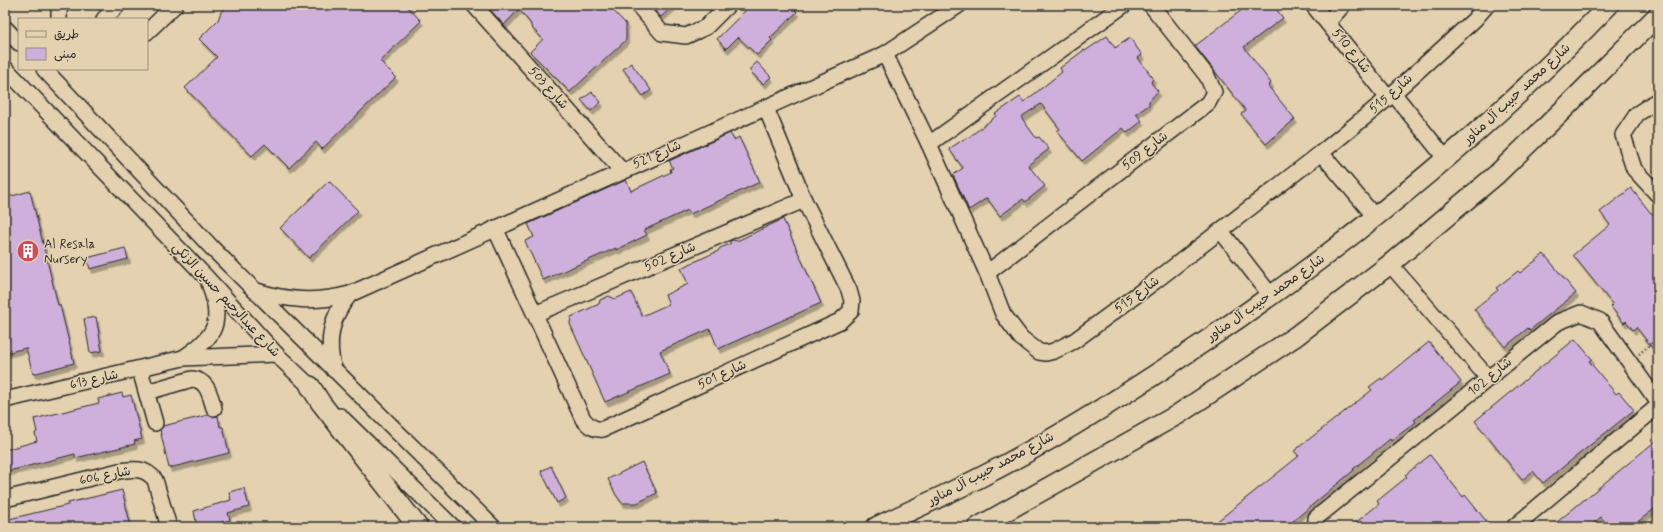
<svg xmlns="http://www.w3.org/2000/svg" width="1663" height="532" font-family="Mynerve,'Playpen Sans Arabic',sans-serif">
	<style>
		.building { fill: #cfb0dc; stroke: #2b2b2b; filter: url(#shadow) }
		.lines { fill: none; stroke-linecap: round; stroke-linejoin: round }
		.minor-casing { stroke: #2b2b2b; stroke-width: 18 }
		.major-casing { stroke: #2b2b2b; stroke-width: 22 }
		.path { stroke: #2b2b2b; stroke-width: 2.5; stroke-dasharray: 1 3; stroke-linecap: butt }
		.minor { stroke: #e3d1af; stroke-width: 15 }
		.major { stroke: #e3d1af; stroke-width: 19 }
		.labels { text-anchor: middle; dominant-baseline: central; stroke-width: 3; stroke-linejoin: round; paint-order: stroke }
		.street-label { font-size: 13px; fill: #2b2b2b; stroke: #e3d1af }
		.poi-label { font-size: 13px; fill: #2b2b2b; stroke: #e3d1af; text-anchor: start }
	</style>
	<defs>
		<filter id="shadow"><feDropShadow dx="2.5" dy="4.5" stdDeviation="0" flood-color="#0004"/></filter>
	</defs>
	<rect width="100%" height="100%" fill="#e3d1af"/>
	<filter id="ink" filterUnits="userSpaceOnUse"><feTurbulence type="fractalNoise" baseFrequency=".025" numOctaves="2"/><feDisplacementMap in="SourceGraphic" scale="8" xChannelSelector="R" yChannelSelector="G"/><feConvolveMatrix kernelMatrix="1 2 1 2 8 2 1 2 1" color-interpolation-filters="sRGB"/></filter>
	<g filter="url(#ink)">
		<!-- building -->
		<g class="building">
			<path d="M229 5H406L421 21 380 61 396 77 322 149 316 142 289 168 265 144 252 156 185 88 217 57 199 39 218 20 221 12Z"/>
			<path d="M486 5H608L626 24V40L570 92 530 52 543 39 531 27V24L519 9 504 25Z"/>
			<path d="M650 5H674L661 17Z"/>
			<path d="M751 5H790L797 12 770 38 772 40 757 55 738 37 726 49 717 39Z"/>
			<path d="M1248 5H1273L1283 18 1244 47 1271 83 1268 86 1295 119 1266 144 1241 114 1246 111 1195 46Z"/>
			<path d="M1107 36 1115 48 1130 38 1142 55 1138 58 1153 78 1151 83 1158 91 1149 101V105L1136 114 1142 121 1127 133 1123 128 1082 161 1057 131 1060 129 1041 104 1021 117 1036 138 1039 137 1049 149 1028 165 1045 186 1025 202 1023 199 1000 216 987 198 969 210 953 175 963 168 949 149 967 137 968 138 996 116 995 114 1020 97 1024 102 1062 72 1060 68 1084 50 1085 51Z"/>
			<path d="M757 62 771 77 763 84 749 70Z"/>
			<path d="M631 63 651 90 643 96 623 69Z"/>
			<path d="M592 92 601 102 591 111 581 100Z"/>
			<path d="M730 133 734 140 739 137 760 182 690 214 688 210 644 230 647 235 616 250V248L543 280 525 241 534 237 528 224 626 180 631 191 671 172 670 169 673 168 669 161Z"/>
			<path d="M329 181 358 211 309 258 280 228Z"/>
			<path d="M1631 188 1658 222V355L1636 327 1633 330 1626 321 1624 323 1611 307 1613 305 1573 255 1610 225 1600 212Z"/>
			<path d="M30 191 58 305H60L74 363 33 374 26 348 5 353V198Z"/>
			<path d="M783 219 821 303 718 349 710 329 660 351 670 374 605 402 570 324 571 317 599 304 600 300 609 296 615 299 631 292 642 316 669 304 665 295 688 284 681 268 718 251 720 248 730 244V241L733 240 737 241Z"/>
			<path d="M125 248 128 259 90 269 87 258Z"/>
			<path d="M1544 254 1576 293 1530 330 1528 328 1505 347 1474 309 1498 290 1496 288 1518 271 1520 273Z"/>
			<path d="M96 317 102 351 90 353 84 319Z"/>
			<path d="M1575 339 1592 359 1589 361 1616 394 1619 392 1634 410 1543 483 1533 471 1522 480 1475 421Z"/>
			<path d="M1429 342 1461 382 1414 420 1416 422 1391 441 1390 439 1353 469 1354 470 1286 527H1210L1299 456 1294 451 1372 390 1369 387 1381 378 1382 380Z"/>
			<path d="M122 393 123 397 131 395 142 439 134 441 135 444 110 450 75 458V454L5 472V450L37 441 35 433 37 432 34 419 99 403 98 399Z"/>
			<path d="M208 415 212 417 218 416 220 427H223L229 453 169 468 160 430 163 426Z"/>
			<path d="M1658 439V506L1631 527H1609L1601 517 1589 527H1551Z"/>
			<path d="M1430 455 1463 497 1465 495 1491 527H1350L1379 504 1377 501 1407 477 1405 475Z"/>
			<path d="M642 462 657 493 637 503H622L616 495 608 479Z"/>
			<path d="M551 466 566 498 557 503 541 471Z"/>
			<path d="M244 488 249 507 228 513 230 520 203 527H197L194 511 231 500 229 492Z"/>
			<path d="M122 490 131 527H5V520L68 505V503Z"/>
		</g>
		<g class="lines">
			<!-- minor casing -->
			<g class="minor-casing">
				<g id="minor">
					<path d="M474 5 622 171"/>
					<path d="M638 5 662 33 686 36 706 27 728 5"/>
					<path d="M1313 5 1388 98"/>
					<path d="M59 19V10L62 5"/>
					<path d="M104 19 118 5"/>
					<path d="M1328 22 1343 5"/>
					<path d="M5 28 19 43"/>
					<path d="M147 32 175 5"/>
					<path d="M885 54 929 144 987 273 1003 314 1021 338 1039 352 1046 353 1054 351 1074 341 1154 282 1321 153 1388 98 1474 20 1487 5"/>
					<path d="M5 68 207 278 276 354 317 393"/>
					<path d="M44 69 213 249 493 527"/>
					<path d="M1393 93 1446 159"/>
					<path d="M1658 100 1637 114 1623 135 1634 169 1658 195"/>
					<path d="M929 144 1124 5"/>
					<path d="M1321 153 1376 218"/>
					<path d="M495 228 583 419C589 426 594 430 603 429L840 321 851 311 852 301 849 290 804 200 766 108"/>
					<path d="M1221 231 1272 297"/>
					<path d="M1390 264 1488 378"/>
					<path d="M987 273 1208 103 1214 92 1207 76 1151 5"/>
					<path d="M254 290C287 301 316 303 350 294L885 54 959 5"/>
					<path d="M535 314 804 200"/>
					<path d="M183 358C217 336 223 322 209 283"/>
					<path d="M140 370 155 423"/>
					<path d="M334 370C326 342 331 316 350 294"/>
					<path d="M147 392 192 379C208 380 210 396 214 408"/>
					<path d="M5 400 183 358 276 354"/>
					<path d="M340 416 453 527"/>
					<path d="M5 499 119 471C133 469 145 467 155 480L169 527"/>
					<path d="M1316 527V518L1558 322 1581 313 1600 321 1658 402"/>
					<path d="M1514 527 1658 406"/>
				</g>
			</g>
			<!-- major casing -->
			<g class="major-casing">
				<g id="major">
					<path d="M310 386 321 403 418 527"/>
					<path d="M876 527C912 510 948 494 983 476 1060 437 1133 390 1204 342 1351 243 1487 132 1609 5"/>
					<path d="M978 527 1177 415 1296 336 1390 264 1496 175 1565 108 1658 15"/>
				</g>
			</g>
			<!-- path -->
			<path class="path" d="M1639 354 1658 338"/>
			<!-- minor -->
			<use href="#minor" class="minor"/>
			<!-- major -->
			<use href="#major" class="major"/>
		</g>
	</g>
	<!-- icons -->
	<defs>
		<g id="building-disc" transform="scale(1.15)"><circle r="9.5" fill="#d1495b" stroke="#e3d1af"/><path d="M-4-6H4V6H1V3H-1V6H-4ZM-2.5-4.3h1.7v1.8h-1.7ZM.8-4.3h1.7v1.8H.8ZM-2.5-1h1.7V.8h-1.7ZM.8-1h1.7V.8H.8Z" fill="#fff"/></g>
	</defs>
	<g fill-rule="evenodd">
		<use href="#building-disc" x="28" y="251"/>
	</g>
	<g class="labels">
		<!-- street labels -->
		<g class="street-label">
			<text transform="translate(1351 51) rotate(51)">شارع 510</text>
			<text transform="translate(548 88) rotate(48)">شارع 503</text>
			<text transform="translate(1391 94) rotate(-41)">شارع 515</text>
			<text transform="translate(1517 94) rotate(-43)">شارع محمد حبيب آل مناور</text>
			<text transform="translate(1145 151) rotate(-38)">شارع 509</text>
			<text transform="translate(657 155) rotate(-23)">شارع 521</text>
			<text transform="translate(670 257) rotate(-23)">شارع 502</text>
			<text transform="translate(1137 295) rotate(-37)">شارع 515</text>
			<text transform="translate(1266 298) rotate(-35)">شارع محمد حبيب آل مناور</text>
			<text transform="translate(226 300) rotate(47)">شارع عبدالرحيم حسين الزنكي</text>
			<text transform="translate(722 375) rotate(-25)">شارع 501</text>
			<text transform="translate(1490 377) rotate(-39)">شارع 102</text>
			<text transform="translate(94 380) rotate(-13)">شارع 613</text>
			<text transform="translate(991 469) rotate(-28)">شارع محمد حبيب آل مناور</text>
			<text transform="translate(105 476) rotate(-11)">شارع 606</text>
		</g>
		<!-- poi labels -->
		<g class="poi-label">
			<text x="44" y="244">Al Resala<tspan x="44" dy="15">Nursery</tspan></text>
		</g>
	</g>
	<!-- margin -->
	<rect width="1663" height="532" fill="none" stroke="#e3d1af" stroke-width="20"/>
	<rect x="10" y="10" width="1643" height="512" fill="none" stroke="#2b2b2b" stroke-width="1.5" filter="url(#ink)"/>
	<!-- legend -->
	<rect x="18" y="18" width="130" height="52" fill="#e3d1af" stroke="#998f7a"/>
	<rect x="26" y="31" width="20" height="6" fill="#e3d1af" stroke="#998f7a"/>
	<text x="54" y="38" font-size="12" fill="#2b2b2b">طريق</text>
	<rect x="26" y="48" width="20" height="12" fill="#cfb0dc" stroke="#998f7a"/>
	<text x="54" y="58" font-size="12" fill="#2b2b2b">مبنى</text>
</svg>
